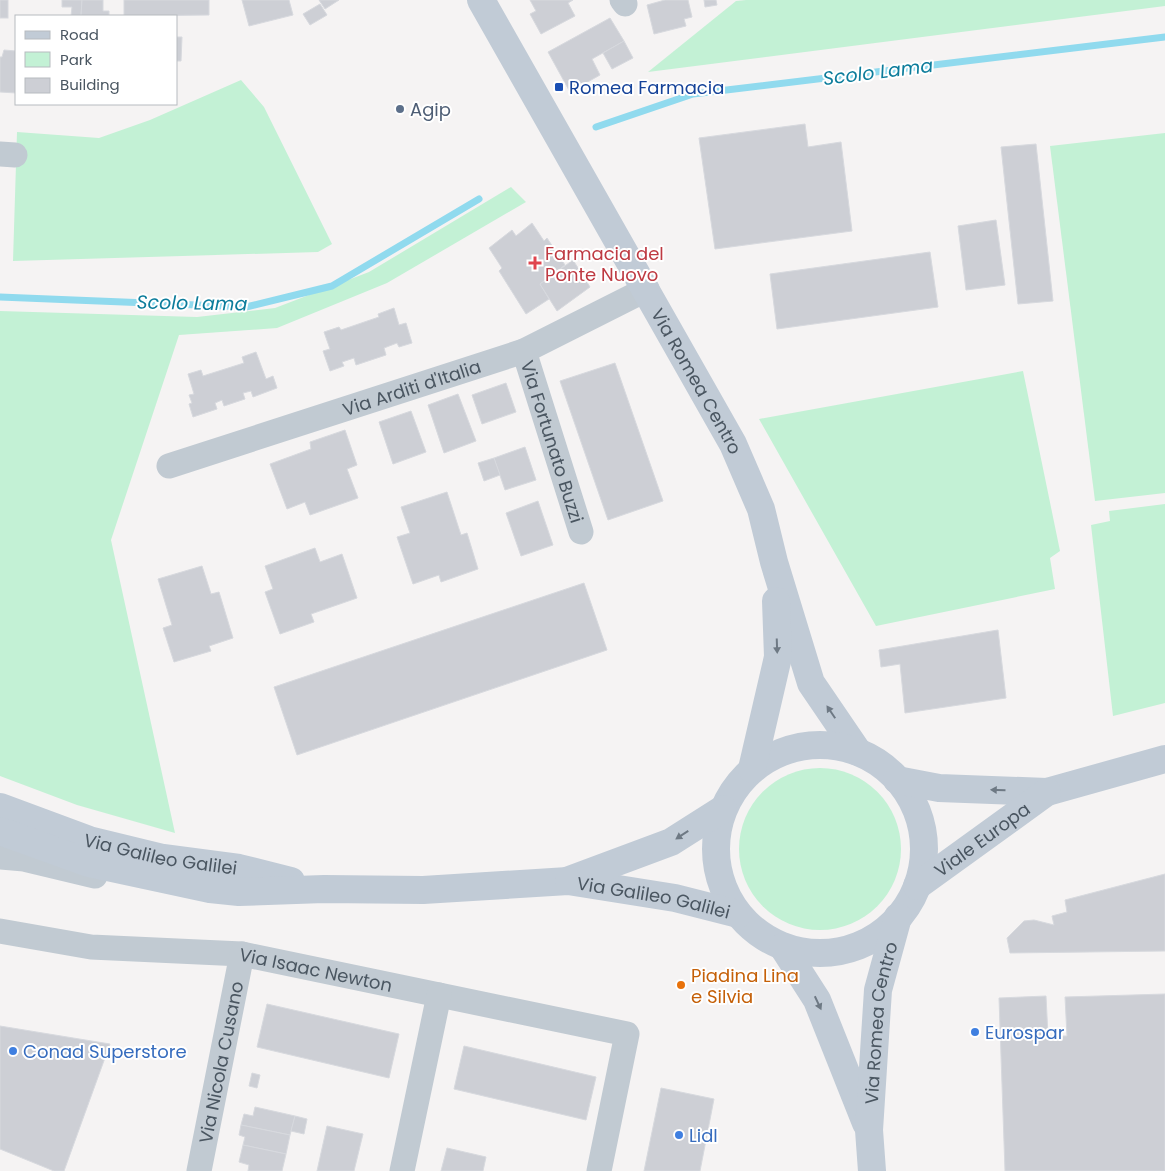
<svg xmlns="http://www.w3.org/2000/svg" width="1165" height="1171" font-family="Poppins,sans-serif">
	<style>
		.green { fill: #c3f1d5 }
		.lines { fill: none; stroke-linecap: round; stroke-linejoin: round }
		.stream { stroke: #90daee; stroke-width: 7 }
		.building { fill: #cdcfd5; stroke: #d7d9de }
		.street { stroke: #c1cad2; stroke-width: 25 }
		.secondary { stroke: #c1cbd6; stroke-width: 28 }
		.oneway { fill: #6e7984 }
		.transit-dot { fill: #1a4fb4; stroke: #fff; stroke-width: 2 }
		.service-dot { fill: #5c6f8a; stroke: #fff; stroke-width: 2 }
		.health-dot { fill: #e0444e; stroke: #fff; stroke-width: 2 }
		.food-dot { fill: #e8710a; stroke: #fff; stroke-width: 2 }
		.shop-dot { fill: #3f7fe0; stroke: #fff; stroke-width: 2 }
		.labels { text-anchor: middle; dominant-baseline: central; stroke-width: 4; stroke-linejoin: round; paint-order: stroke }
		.transit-label { font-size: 18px; fill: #164399; stroke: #fff; text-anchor: start }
		.service-label { font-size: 18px; fill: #4e5e75; stroke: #fff; text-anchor: start }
		.health-label { font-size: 18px; fill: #be3a42; stroke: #fff; text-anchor: start }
		.street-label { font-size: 18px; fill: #4a5661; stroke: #fff }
		.food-label { font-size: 18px; fill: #c56008; stroke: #fff; text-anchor: start }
		.shop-label { font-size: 18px; fill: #366cbe; stroke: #fff; text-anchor: start }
		.water-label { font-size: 19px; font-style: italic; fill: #0c7c9b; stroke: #fff }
	</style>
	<rect width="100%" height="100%" fill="#f5f3f3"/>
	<!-- green -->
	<g class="green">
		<path d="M746 0H1165V6L648 72 736 1Z"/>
		<path d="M241 80 264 107 332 244 318 252 13 261 17 132 99 138 150 120Z"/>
		<path d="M1165 133V493L1095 501 1050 146Z"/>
		<path d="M511 187 526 202 387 283 277 328 179 335 111 540 175 833 77 805 0 776V311L197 317 275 308 369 272Z"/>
		<path d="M1023 371 1060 551 1050 558 1055 589 876 626 759 419Z"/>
		<path d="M1165 504V703L1113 716 1091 525 1110 521 1109 511Z"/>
		<circle cx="820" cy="849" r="81"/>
	</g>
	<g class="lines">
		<!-- stream -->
		<g class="stream">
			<path d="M596 127 693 94 1165 37"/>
			<path d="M0 297 246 307 332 286 479 199"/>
		</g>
	</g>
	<!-- building -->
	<g class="building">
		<rect x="0" y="0" width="8" height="18"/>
		<path d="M62 0H82L81 16H71L72 7H62Z"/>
		<path d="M82 0H103V11H109V16H81Z"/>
		<path d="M124 0H209V15L124 16Z"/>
		<path d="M242 0H289L293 15 249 26Z"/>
		<path d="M319 0H339L325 9Z"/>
		<path d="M530 0H573L568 3 575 16 541 34 530 14 536 11Z"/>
		<path d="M665 0H688L692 17 684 19 686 26 654 34 647 5Z"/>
		<path d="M704 0H716L717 5 705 7Z"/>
		<path d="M320 4 327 15 310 25 303 14Z"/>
		<path d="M610 18 624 41 592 59 600 75 570 92 548 52Z"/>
		<path d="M176 37H182L181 61H176Z"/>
		<path d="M624 41 633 58 612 69 603 53Z"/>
		<path d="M4 50 16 51V93L0 92V57H2Z"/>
		<path d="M805 124 808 147 841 142 852 231 715 249 699 138Z"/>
		<path d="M1036 144 1053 301 1018 304 1001 147Z"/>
		<path d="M996 220 1005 285 966 290 958 226Z"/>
		<path d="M532 223 544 241 547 238 565 265 540 284 549 299 526 314 499 271 502 268 489 248 512 230 516 236Z"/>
		<path d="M930 252 938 307 777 329 770 274Z"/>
		<path d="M573 260 590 287 557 311 540 284Z"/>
		<path d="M394 308 399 325 406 323 412 343 399 347 397 343 384 348 386 355 356 365 354 358 342 362 344 366 330 371 323 351 330 349 324 332 339 327 341 330 379 317 378 314Z"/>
		<path d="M256 352 266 379 273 376 277 388 253 397 251 391 243 393 245 399 224 406 222 400 215 403 217 409 193 417 189 404 192 403 189 395 194 394 188 374 201 370 203 376 244 363 242 357Z"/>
		<path d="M615 363 663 501 608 520 560 381Z"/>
		<path d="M506 383 516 412 482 424 472 395Z"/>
		<path d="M458 394 476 441 444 453 428 405Z"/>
		<path d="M411 411 426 452 393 464 379 422Z"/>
		<path d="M345 430 357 465 347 469 358 498 310 515 305 502 287 509 270 464 311 449 310 442Z"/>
		<path d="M525 447 536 480 505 490 494 458Z"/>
		<path d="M494 458 500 475 484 481 478 463Z"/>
		<path d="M447 492 461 535 467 533 478 569 441 582 439 575 413 584 397 537 410 533 401 507Z"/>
		<path d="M538 501 553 545 521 556 506 513Z"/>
		<path d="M315 548 320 562 342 554 357 598 311 614 314 622 280 634 265 592 273 589 265 566Z"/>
		<path d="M202 566 211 594 219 592 233 638 209 646 211 651 174 662 163 628 172 625 158 579Z"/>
		<path d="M584 583 607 650 297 755 274 687Z"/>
		<path d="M998 630 1006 698 905 713 900 664 881 667 879 650Z"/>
		<path d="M1165 874V951L1010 953 1007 938 1024 921 1034 920 1054 925 1052 916 1067 912 1065 900Z"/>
		<path d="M1165 994V1171H1005L999 998 1046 996 1048 1036H1067L1065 997Z"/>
		<path d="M267 1004 399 1034 389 1078 257 1047Z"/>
		<path d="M0 1026 110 1044 64 1171H54L0 1149Z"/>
		<path d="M464 1046 596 1077 586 1120 454 1089Z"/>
		<path d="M252 1073 260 1075 257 1088 249 1086Z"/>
		<path d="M661 1088 714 1099 700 1171H644Z"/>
		<path d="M255 1107 295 1116 290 1135 241 1125 244 1114 253 1116Z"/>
		<path d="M295 1116 307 1119 304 1134 291 1131Z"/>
		<path d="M241 1125 290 1135 286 1154 243 1145 245 1137 239 1135Z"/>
		<path d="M327 1126 363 1134 354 1171H317Z"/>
		<path d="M243 1145 286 1154 282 1171H248L249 1165 239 1162Z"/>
		<path d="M447 1148 486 1157 483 1171H441Z"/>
	</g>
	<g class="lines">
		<!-- street -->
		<g class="street">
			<path d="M622 0 625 4"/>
			<path d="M0 154 15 155"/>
			<path id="s1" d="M524 351 581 532"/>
			<path id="s2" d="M169 466 524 351 647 289"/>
			<path d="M0 857 24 859 95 876"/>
			<path id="s3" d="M0 931 91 947 242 954 627 1034 599 1171"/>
			<path id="s4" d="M199 1171 242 954"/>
			<path d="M402 1171 439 995"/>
		</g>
		<!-- secondary -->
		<g class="secondary">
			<path id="s5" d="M481 0 733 444 761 509 774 562 811 683 858 752"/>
			<circle cx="820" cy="849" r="104"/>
			<path d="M752 769 778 657 776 601"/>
			<path d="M897 780 939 788 1047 792 1165 759"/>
			<path id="s6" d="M0 807 89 840 163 858 239 868 291 881"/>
			<path id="s7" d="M0 831 89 863 210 889 239 892 324 889 423 890 568 881 675 898 738 914"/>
			<path d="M569 880 671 842 723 809"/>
			<path id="s8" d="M917 886 1047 792"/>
			<path d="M783 947 817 1000 866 1123"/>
			<path id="s9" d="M872 1171 869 1130 878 990 898 917"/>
		</g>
	</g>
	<!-- one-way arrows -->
	<defs><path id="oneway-solid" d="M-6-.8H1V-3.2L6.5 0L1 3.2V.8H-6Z" transform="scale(1.25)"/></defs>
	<g class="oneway">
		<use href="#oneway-solid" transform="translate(777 646) rotate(88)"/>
		<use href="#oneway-solid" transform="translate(831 712) rotate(-124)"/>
		<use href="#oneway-solid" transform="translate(998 790) rotate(-178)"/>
		<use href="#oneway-solid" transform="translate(682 835) rotate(147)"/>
		<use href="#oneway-solid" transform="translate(818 1003) rotate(65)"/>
	</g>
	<!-- markers -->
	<rect class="transit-dot" x="554" y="82" width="10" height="10" rx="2.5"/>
	<circle class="service-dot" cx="400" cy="109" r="5"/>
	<path class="health-dot" d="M532.5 255.5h5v5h5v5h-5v5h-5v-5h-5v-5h5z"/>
	<circle class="food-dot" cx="681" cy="985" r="5"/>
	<g class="shop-dot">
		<circle cx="975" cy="1032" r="5"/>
		<circle cx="13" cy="1051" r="5"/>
		<circle cx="679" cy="1135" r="5"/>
	</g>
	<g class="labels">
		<!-- transit labels -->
		<g class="transit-label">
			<text x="569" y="87">Romea Farmacia</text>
		</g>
		<!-- service labels -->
		<g class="service-label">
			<text x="410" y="109">Agip</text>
		</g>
		<!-- health labels -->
		<g class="health-label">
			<text x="545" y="253">Farmacia del<tspan x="545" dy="21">Ponte Nuovo</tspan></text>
		</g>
		<!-- street labels -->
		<g class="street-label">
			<text stroke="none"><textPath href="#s5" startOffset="438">Via Romea Centro</textPath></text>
			<text stroke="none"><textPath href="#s2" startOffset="255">Via Arditi d'Italia</textPath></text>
			<text stroke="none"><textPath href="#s1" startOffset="95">Via Fortunato Buzzi</textPath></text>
			<text stroke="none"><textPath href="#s8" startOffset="80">Viale Europa</textPath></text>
			<text stroke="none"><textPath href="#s6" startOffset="168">Via Galileo Galilei</textPath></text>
			<text stroke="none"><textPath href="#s7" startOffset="664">Via Galileo Galilei</textPath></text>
			<text stroke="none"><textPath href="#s3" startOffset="319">Via Isaac Newton</textPath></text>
			<text stroke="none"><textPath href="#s9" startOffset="149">Via Romea Centro</textPath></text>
			<text stroke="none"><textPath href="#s4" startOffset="111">Via Nicola Cusano</textPath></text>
		</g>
		<!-- food labels -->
		<g class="food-label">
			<text x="691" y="975">Piadina Lina<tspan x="691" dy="21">e Silvia</tspan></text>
		</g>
		<!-- shop labels -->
		<g class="shop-label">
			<text x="985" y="1032">Eurospar</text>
			<text x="23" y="1051">Conad Superstore</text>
			<text x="689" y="1135">Lidl</text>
		</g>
		<!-- water labels -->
		<g class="water-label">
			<text transform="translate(878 72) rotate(-7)">Scolo Lama</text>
			<text transform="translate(192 303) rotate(1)">Scolo Lama</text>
		</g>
	</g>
	<!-- legend -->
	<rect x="15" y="15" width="162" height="90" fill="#ffffff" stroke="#b7bbc0"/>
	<rect x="25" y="31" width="25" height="8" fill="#c1cbd6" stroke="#b7bbc0"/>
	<text x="60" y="40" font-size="15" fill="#4a5661">Road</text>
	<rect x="25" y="52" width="25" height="15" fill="#c3f1d5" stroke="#b7bbc0"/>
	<text x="60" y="65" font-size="15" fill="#4a5661">Park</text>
	<rect x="25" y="78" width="25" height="15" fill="#cdcfd5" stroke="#b7bbc0"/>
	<text x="60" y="90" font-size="15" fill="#4a5661">Building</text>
</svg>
